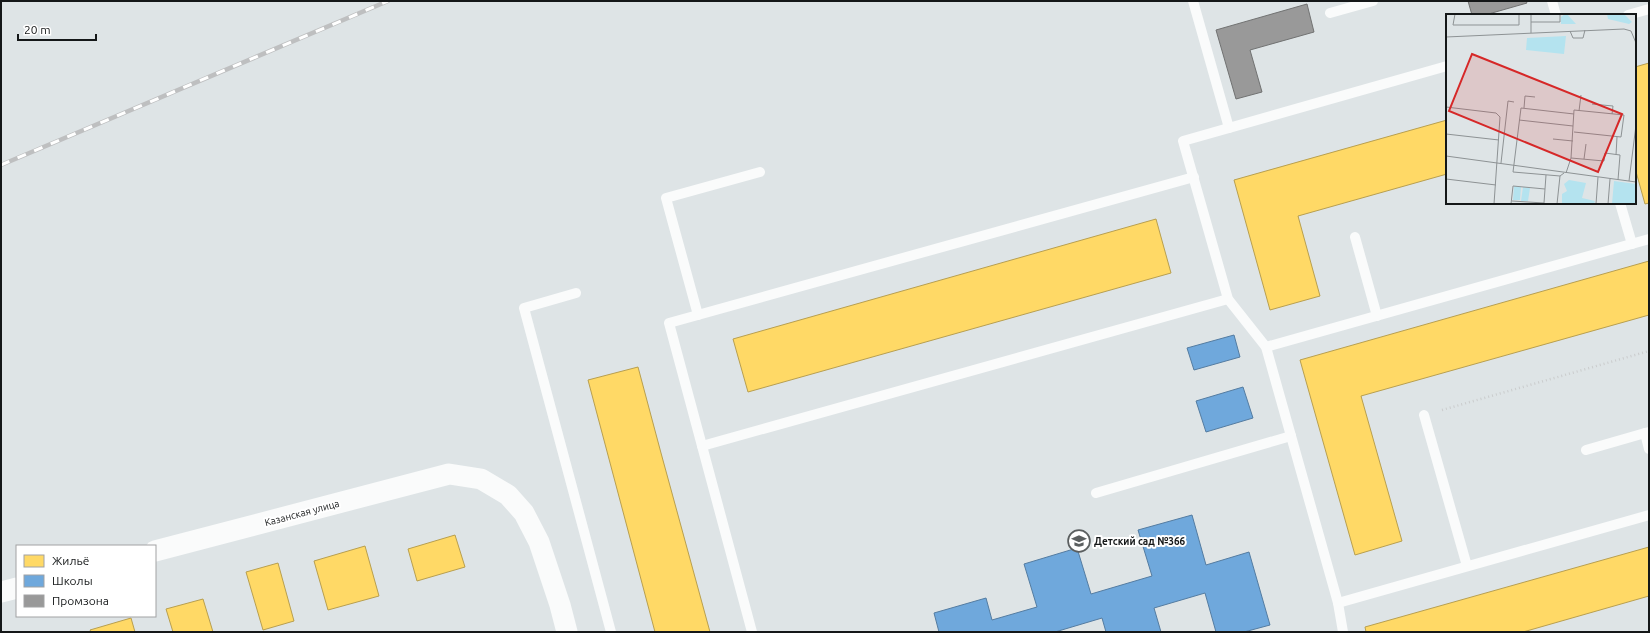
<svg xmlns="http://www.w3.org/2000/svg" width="1650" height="633" font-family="Ubuntu,sans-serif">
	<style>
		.homes { fill: #ffd966; stroke: #b89f4f }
		.schools { fill: #6fa8dc; stroke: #547ca1 }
		.industry { fill: #999; stroke: #717272 }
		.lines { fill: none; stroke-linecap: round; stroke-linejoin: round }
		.path { stroke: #cacccd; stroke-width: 2.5; stroke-dasharray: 1 3; stroke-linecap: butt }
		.lane { stroke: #fafbfb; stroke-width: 10 }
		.street { stroke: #fafbfb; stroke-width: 21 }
		.rail-casing { stroke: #bebfc0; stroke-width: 4.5 }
		.rail { stroke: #fff; stroke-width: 3; stroke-dasharray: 9; stroke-linecap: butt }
		.labels { text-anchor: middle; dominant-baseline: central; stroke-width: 4; stroke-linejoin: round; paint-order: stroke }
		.street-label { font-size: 10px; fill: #141718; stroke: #fff }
		.poi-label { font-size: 10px; font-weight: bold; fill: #141718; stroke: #fff; text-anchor: start }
		.inset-road { fill: none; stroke: #8d9294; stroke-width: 1 }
		.view { fill: #d62828; fill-opacity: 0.15; stroke: #d62828; stroke-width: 2 }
		.inset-edge { fill: none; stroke: #141718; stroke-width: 2 }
	</style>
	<rect width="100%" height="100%" fill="#dee4e6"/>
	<!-- homes -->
	<g class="homes">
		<path d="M1649 63V203L1645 204 1635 168V67Z"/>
		<path d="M1447 120V174L1298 216 1320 296 1270 310 1234 180Z"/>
		<path d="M1156 219 1171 273 748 392 733 339Z"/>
		<path d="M1649 261V315L1361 396 1402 541 1355 555 1300 360Z"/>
		<path d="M638 367 661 453 710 632H655L588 380Z"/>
		<path d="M455 535 465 567 417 581 408 549Z"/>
		<path d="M365 546 379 596 328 610 314 561Z"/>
		<path d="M1649 547V596L1523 632H1366L1365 627Z"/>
		<path d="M278 563 294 621 263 630 246 572Z"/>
		<path d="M203 599 213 632H173L166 609Z"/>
		<path d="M131 618 135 632H91L90 630Z"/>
	</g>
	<!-- schools -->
	<g class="schools">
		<path d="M1234 335 1240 357 1194 370 1187 348Z"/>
		<path d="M1243 387 1253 418 1206 432 1196 401Z"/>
		<path d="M1192 515 1206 565 1249 552 1270 625 1244 632H1216L1205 593 1154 608 1161 632H1106L1102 618 1055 632H939L934 613 986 598 992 620 1037 607 1024 564 1077 548 1091 594 1152 576 1138 530Z"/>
	</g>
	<!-- industry -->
	<g class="industry">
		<path d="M1468 1H1526L1527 3 1485 15H1472Z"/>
		<path d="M1307 4 1314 32 1250 50 1262 92 1236 99 1216 30Z"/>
	</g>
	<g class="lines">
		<!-- path -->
		<path class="path" d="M1442 410 1649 351"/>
		<!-- lane -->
		<g class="lane">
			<path d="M1193 1 1229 128"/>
			<path d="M1552 1 1556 15"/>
			<path d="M1330 13 1373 1"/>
			<path d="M1628 15 1649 9"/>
			<path d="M1620 203 1632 244"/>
			<path d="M1355 237 1377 316"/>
			<path d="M576 293 524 308 611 632"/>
			<path d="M698 315 666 198 760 172"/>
			<path d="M1266 347 1649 239"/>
			<path d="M1424 415 1467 566"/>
			<path d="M1649 432 1645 433 1649 449"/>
			<path d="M702 446 1228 299"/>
			<path d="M1586 450 1645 433"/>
			<path d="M1096 493 1291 436"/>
			<path d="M1338 603 1649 515"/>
			<path d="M752 632 669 323 1194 177"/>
			<path d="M1343 632 1338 603 1266 347 1228 299 1183 141 1447 66"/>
		</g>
		<!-- street -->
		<g class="street">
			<path d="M155 551 449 474 481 479 508 495 524 513 539 542 560 605 567 632"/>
			<path d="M1 592 17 588"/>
		</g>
		<!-- rail casing -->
		<g class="rail-casing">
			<path id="rail" d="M1 165 388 1"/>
		</g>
		<!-- rail -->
		<use href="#rail" class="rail"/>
	</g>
	<!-- icons -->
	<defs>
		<g id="school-ring" transform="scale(1.15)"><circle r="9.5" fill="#fff" stroke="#5b5f60" stroke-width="1.5"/><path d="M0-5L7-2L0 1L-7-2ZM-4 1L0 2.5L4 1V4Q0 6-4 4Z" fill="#5b5f60"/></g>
	</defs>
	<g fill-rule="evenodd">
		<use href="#school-ring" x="1079" y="541"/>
	</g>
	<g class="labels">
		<!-- street labels -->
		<g class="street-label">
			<text transform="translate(302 513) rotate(-15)">Казанская улица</text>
		</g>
		<!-- poi labels -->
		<g class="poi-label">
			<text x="1094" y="541">Детский сад №366</text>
		</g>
	</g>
	<!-- overview -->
	<g transform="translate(1446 14)">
		<rect width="190" height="190" fill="#dee4e6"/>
		<path d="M119 0H121L130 10H115V3ZM161 0H178L186 8 183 10 162 5ZM120 22 118 40 80 36 81 24ZM123 166 140 169 136 184 149 187 148 190H116V180L121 177 118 170ZM168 167 190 170V190H166ZM68 172 75 173 74 186H67ZM77 173 84 174 82 187H75Z" fill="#b4e3ef"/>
		<path class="inset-road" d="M9 0 7 11H73V0M85 0V19M85 8H114V0M124 17 127 24H137L139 16M0 23 178 15 185 17 190 29M146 90 167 92 166 100M0 93 50 99 54 103 48 190M78 94 79 82 89 83M133 97 135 81M73 106 127 112M0 120 53 126M107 125 127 127M170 141 171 123M0 142 190 168M125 144 158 147 159 139 174 141 172 166M138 145 140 130M55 149 62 87 68 88M120 159 125 144 128 96 178 101 175 123 128 118M114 162 67 158 75 94 128 100M0 165 50 171M183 167 190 111M66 187 98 189 100 161M65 190 67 172 99 175M111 190 114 162 118 159M150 190 152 163M162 190 164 165"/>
		<path class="view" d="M26 40 176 100 152 158 3 97Z"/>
		<rect width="190" height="190" class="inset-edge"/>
	</g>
	<!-- border -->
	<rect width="1650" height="633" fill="none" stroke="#141718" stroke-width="4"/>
	<!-- legend -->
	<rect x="16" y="545" width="140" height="72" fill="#ffffff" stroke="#a1a2a3"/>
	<rect x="24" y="555" width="20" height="12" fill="#ffd966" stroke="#a1a2a3"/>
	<text x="52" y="565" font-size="12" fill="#141718">Жильё</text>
	<rect x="24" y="575" width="20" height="12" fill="#6fa8dc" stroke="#a1a2a3"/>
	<text x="52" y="585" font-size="12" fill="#141718">Школы</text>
	<rect x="24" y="595" width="20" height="12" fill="#999999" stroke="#a1a2a3"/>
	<text x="52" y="605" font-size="12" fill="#141718">Промзона</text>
	<!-- scale -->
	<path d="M18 34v6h78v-6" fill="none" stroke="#141718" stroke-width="2"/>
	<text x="24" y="34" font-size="12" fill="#141718" stroke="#ffffff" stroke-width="3" paint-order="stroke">20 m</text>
</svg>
